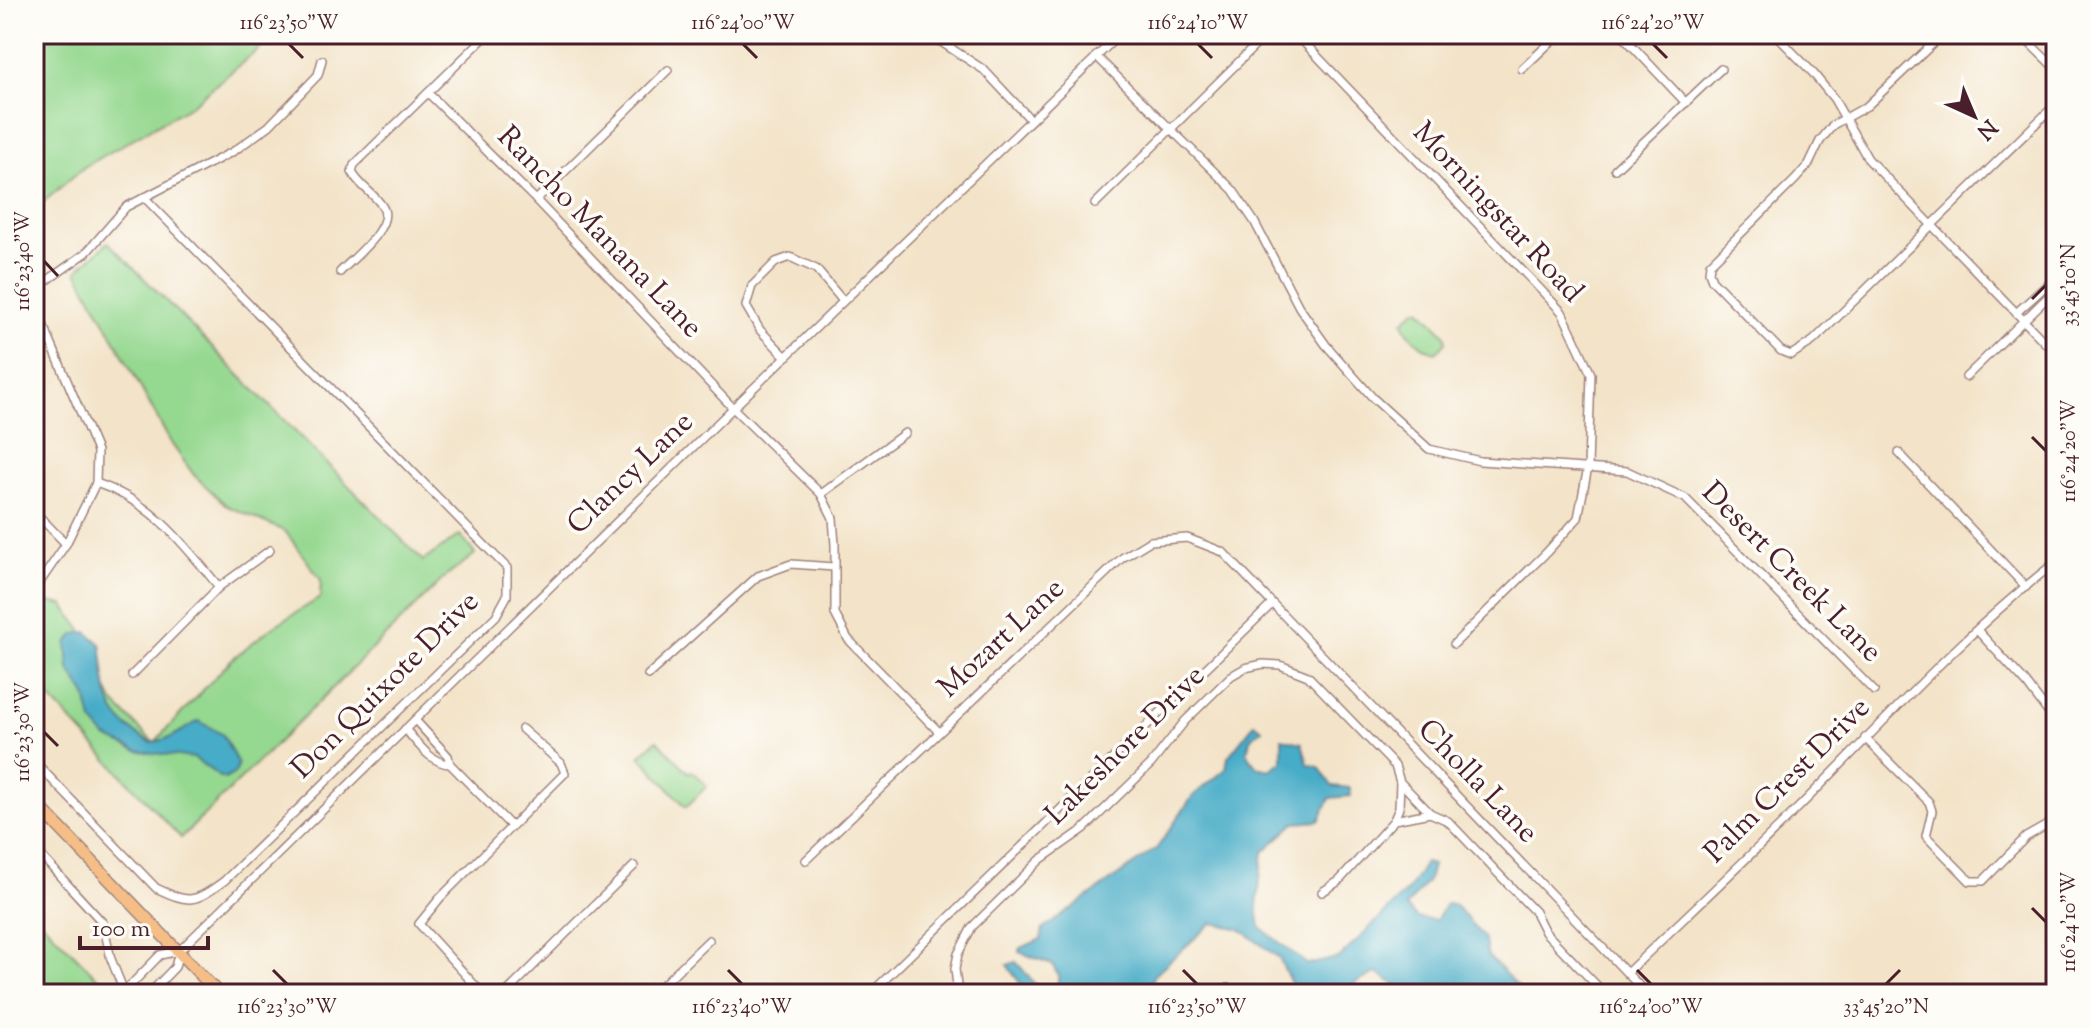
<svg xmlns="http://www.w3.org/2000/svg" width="2090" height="1028" font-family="'Sorts Mill Goudy',serif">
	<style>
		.green { fill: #95d890; stroke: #707c5e; stroke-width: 2 }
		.water { fill: #47acc7; stroke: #486679; stroke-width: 2 }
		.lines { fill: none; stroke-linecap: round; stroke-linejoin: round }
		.minor-casing { stroke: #9e817a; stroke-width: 10 }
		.primary-casing { stroke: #9e817a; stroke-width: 14 }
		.minor { stroke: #fff; stroke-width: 7 }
		.primary { stroke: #f6be87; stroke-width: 11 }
		.ticks { fill: none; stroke: #4a1f2b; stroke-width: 3 }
		.labels { text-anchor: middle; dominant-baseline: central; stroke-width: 7; stroke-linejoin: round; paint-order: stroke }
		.street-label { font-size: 30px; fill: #4a1f2b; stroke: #fdfcf7 }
		.neatline { fill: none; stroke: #4a1f2b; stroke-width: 3 }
		.ticks-label { font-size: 20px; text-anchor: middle; fill: #4a1f2b }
	</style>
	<rect width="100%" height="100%" fill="#fdfcf7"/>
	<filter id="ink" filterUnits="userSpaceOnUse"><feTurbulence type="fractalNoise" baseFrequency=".0125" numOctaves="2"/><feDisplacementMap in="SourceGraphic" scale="16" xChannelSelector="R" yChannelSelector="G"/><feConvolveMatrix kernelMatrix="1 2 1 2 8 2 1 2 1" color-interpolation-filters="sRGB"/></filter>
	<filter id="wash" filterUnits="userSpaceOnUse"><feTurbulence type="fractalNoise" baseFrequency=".006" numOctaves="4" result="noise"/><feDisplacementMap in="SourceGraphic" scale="32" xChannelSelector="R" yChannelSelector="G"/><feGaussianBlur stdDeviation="1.8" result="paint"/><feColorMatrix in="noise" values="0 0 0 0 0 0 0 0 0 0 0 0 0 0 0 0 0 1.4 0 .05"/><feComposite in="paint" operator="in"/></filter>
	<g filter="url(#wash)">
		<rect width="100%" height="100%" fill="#f3e3c8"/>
		<!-- green -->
		<g class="green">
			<path d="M34 34H277L190 106 84 167 34 210Z"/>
			<path d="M108 242 423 561 460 535 475 554 443 579 181 838 34 681V599L63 605 89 640 98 671 114 703 154 743 232 659 271 628 320 598 321 580 285 531 227 506 194 475 171 443 77 271Z"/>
			<path d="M1416 309 1421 310 1445 334 1446 342 1436 352C1422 349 1407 335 1403 322Z"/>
			<path d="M657 740 689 773 692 771 707 786 686 807 640 756Z"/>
			<path d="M34 914 114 994H59L34 980Z"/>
		</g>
		<!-- water -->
		<g class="water">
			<path d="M87 632 101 644C108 694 102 717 152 743L171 737 199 721 223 735 238 764 235 773 225 779 220 777 194 758 137 751 106 737 92 721 86 696 69 669 67 643 75 634Z"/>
			<path d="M1255 723 1262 729 1250 739 1247 753 1257 767 1270 770 1282 761V738L1302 743 1308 764 1319 767 1332 786 1350 788 1351 796 1330 798 1319 821 1295 823 1263 852 1257 907 1260 927 1308 965 1340 957 1409 889 1425 863 1432 865 1428 881 1406 907 1417 918 1436 920 1446 904 1455 905 1484 938 1488 956 1525 994H1411L1376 973 1355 983 1347 994H1296L1279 958 1240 929 1212 923 1155 974 1148 994H1028L1007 965 1016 962C1027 973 1032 985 1046 993L1058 986V975L1052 964 1019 952V949L1041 939 1043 929 1157 848 1193 796 1226 769 1228 757Z"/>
		</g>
	</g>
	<g filter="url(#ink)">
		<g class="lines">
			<!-- minor casing -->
			<g class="minor-casing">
				<g id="minor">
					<path d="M929 34 984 70 1031 120"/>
					<path d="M1296 34 1562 312 1591 374 1588 467 1578 518 1546 553 1454 644"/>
					<path d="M1621 34 1686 103"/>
					<path d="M1775 34 1813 73 1834 99 1868 159 2056 354"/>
					<path d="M1943 34 1867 106 1833 125 1820 141 1809 164 1795 180 1710 264 1709 272 1712 280 1781 351 1791 355 1813 341 2056 104"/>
					<path d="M2020 34 2056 69"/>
					<path d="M1096 56 1233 190 1254 221 1299 307 1326 345 1373 398 1429 449 1480 461 1627 471 1685 498 1874 691"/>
					<path d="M1522 69 1559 34"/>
					<path d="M428 93 536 200 733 408 821 494 833 518 835 545V614L848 639 939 732"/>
					<path d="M1615 169 1721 69"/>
					<path d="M536 200 668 70"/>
					<path d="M1095 204 1267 34"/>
					<path d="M340 272C353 258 396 225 382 206 374 193 359 186 352 172L354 165 488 34"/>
					<path d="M34 286 45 282 86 253 126 207 234 151 269 126 318 75 322 60"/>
					<path d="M34 303 97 451 96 483 66 544 34 591"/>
					<path d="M2016 313 2047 285 2056 282"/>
					<path d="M34 341 47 332"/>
					<path d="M786 357 760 330 746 306 752 286 776 262 790 257 816 269 843 301"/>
					<path d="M1966 377 2056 289"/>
					<path d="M1899 453 2026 587"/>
					<path d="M96 483C151 501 184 544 219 587"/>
					<path d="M821 494 905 433"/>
					<path d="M34 511 66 544"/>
					<path d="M1977 630 2026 683 2056 723"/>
					<path d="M132 675 219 587 270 550"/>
					<path d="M648 675 758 576 791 564 834 567"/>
					<path d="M415 720 448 756 450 764 511 826"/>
					<path d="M405 729C417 742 431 764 450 764"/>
					<path d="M1865 738 1929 802 1932 811 1926 836 1970 881H1983L2026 837 2056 820"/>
					<path d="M34 761 156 888C190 904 194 903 224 881L496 616 507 596V568L144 197"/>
					<path d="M1394 820 1430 813"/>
					<path d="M34 848 103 923 111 959 125 994"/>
					<path d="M806 860 1122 558 1150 541 1187 538 1223 552 1647 994"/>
					<path d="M1322 892 1339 881 1394 820 1399 808 1400 782"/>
					<path d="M179 951 733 408 1120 34"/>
					<path d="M1627 973C1685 917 1744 862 1802 804 1884 722 1963 634 2056 562"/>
					<path d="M122 994 160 955 179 951"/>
					<path d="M149 994 175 967 179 951"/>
					<path d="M483 994 419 924 440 898 565 773 561 763 522 729"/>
					<path d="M505 994 634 866"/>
					<path d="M653 994 709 940"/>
					<path d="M870 994 1272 604"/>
					<path d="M958 994 955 969 958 954 972 927 1040 860 1084 829 1151 764 1185 721 1231 676 1245 668 1263 664 1280 665 1308 676 1395 766 1400 782 1430 813 1448 821 1535 912 1545 932 1605 994"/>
					<path d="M1222 994 1228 988"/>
				</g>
			</g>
			<!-- primary casing -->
			<g class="primary-casing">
				<path id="primary" d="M34 801 219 994"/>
			</g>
			<!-- minor -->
			<use href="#minor" class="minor"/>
			<!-- primary -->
			<use href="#primary" class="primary"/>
		</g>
	</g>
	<!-- ticks -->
	<path class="ticks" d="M289 44 303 58M743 44 757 58M1198 44 1212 58M1653 44 1667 58M44 261 58 276M2032 299 2046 285M2032 437 2046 451M44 732 58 746M2032 908 2046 922M273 970 287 984M728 970 742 984M1183 970 1197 984M1637 970 1651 984M1886 984 1900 970"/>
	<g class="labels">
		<!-- street labels -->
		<g class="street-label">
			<text transform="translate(1497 213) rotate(47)">Morningstar Road</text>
			<text transform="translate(599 233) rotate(46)">Rancho Manana Lane</text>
			<text transform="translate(631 474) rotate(-44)">Clancy Lane</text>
			<text transform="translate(1791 573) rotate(45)">Desert Creek Lane</text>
			<text transform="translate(1002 639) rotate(-43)">Mozart Lane</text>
			<text transform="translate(386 686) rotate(-45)">Don Quixote Drive</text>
			<text transform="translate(1126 746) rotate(-45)">Lakeshore Drive</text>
			<text transform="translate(1788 781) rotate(-45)">Palm Crest Drive</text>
			<text transform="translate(1477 782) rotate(46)">Cholla Lane</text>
		</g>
	</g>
	<!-- margin -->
	<rect width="2090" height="1028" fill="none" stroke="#fdfcf7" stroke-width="88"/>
	<!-- north arrow -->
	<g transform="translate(1974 116) rotate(136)" stroke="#fdfcf7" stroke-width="6" paint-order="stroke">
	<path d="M0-6L14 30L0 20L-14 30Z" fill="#4a1f2b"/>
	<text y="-12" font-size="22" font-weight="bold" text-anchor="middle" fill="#4a1f2b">N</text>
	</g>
	<!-- scale -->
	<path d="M80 936v12h128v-12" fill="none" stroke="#4a1f2b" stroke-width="4"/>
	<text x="92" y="936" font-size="24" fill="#4a1f2b" stroke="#fdfcf7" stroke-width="6" paint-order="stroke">100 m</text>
	<rect x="44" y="44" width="2002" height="940" class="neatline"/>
	<g class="ticks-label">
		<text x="289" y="29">116°23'50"W</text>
		<text x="743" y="29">116°24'00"W</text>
		<text x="1198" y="29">116°24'10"W</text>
		<text x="1653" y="29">116°24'20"W</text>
		<text transform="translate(22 261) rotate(-90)" y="7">116°23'40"W</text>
		<text transform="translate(2068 285) rotate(-90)" y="7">33°45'10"N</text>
		<text transform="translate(2068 451) rotate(-90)" y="7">116°24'20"W</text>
		<text transform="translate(22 732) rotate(-90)" y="7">116°23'30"W</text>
		<text transform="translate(2068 922) rotate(-90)" y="7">116°24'10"W</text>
		<text x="287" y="1013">116°23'30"W</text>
		<text x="742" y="1013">116°23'40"W</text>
		<text x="1197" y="1013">116°23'50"W</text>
		<text x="1651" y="1013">116°24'00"W</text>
		<text x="1886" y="1013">33°45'20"N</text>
	</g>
</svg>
